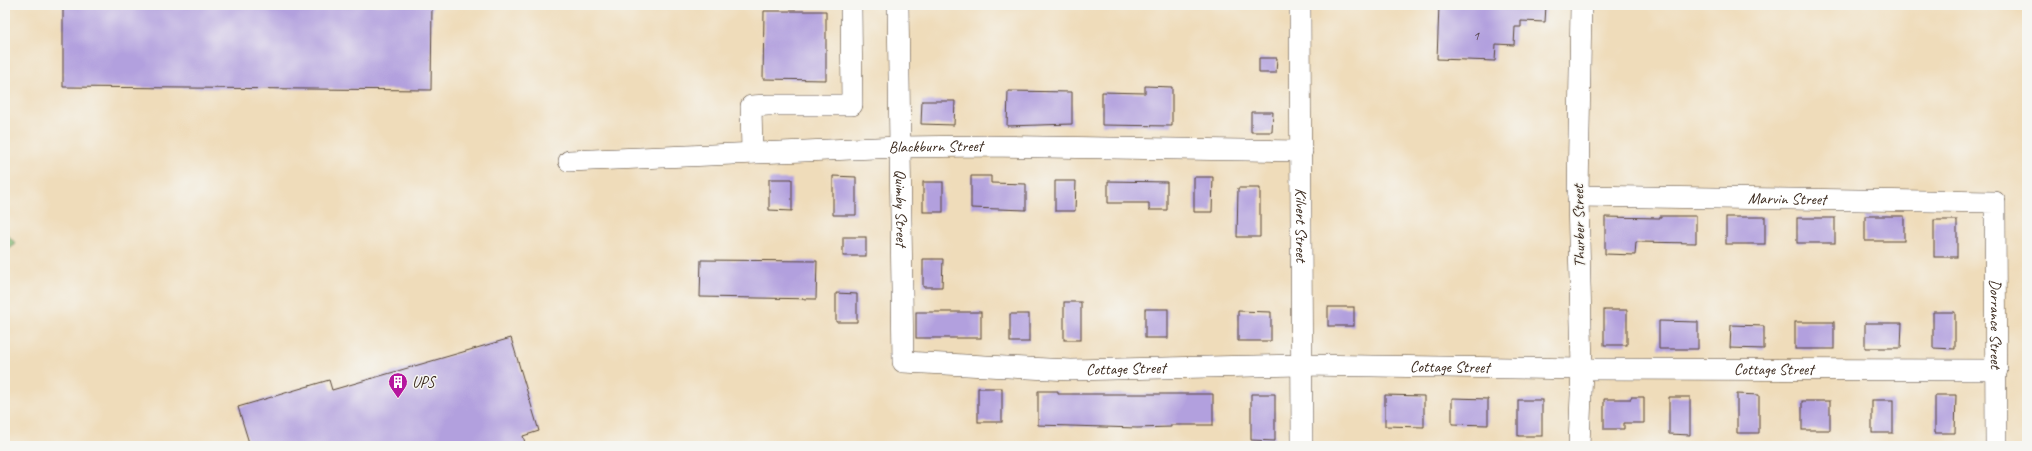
<svg xmlns="http://www.w3.org/2000/svg" width="2032" height="451" font-family="Caveat,sans-serif">
	<style>
		.forest { fill: #83b975; stroke: #5f724a }
		.building { fill: #b2a0de }
		.lines { fill: none; stroke-linecap: round; stroke-linejoin: round }
		.minor-casing { stroke: #564535; stroke-width: 22 }
		.minor { stroke: #fff; stroke-width: 21 }
		.labels { text-anchor: middle; dominant-baseline: central; stroke-width: 3; stroke-linejoin: round; paint-order: stroke }
		.number-label { font-size: 14px; fill: #59484e }
		.street-label { font-size: 16px; fill: #3b2a1e; stroke: #f6f6f2 }
		.poi-label { font-size: 16px; fill: #3b2a1e; stroke: #f6f6f2; text-anchor: start }
	</style>
	<rect width="100%" height="100%" fill="#f6f6f2"/>
	<filter id="ink" filterUnits="userSpaceOnUse"><feTurbulence type="fractalNoise" baseFrequency=".025" numOctaves="2"/><feDisplacementMap in="SourceGraphic" scale="8" xChannelSelector="R" yChannelSelector="G"/><feConvolveMatrix kernelMatrix="1 2 1 2 8 2 1 2 1" color-interpolation-filters="sRGB"/></filter>
	<filter id="wash" filterUnits="userSpaceOnUse"><feTurbulence type="fractalNoise" baseFrequency=".012" numOctaves="4" result="noise"/><feDisplacementMap in="SourceGraphic" scale="16" xChannelSelector="R" yChannelSelector="G"/><feGaussianBlur stdDeviation="0.9" result="paint"/><feColorMatrix in="noise" values="0 0 0 0 0 0 0 0 0 0 0 0 0 0 0 0 0 1.4 0 .05"/><feComposite in="paint" operator="in"/></filter>
	<g filter="url(#wash)">
		<rect width="100%" height="100%" fill="#efdcba"/>
		<!-- forest -->
		<path class="forest" d="M5 232 16 244 5 252Z"/>
		<g id="blocks">
			<!-- building -->
			<g class="building">
				<path d="M63 5H432L431 90 63 87Z"/>
				<path d="M1439 5H1546L1545 22 1521 21V27H1515L1514 45 1496 44 1495 61 1437 59Z"/>
				<path d="M764 11H826V80L763 79Z"/>
				<path d="M1259 58H1277L1276 73H1259Z"/>
				<path d="M1145 86 1172 87V126L1102 125V92L1145 93Z"/>
				<path d="M1008 91 1072 92V124L1007 126Z"/>
				<path d="M922 101H955L954 125 921 124Z"/>
				<path d="M1251 112H1273L1272 132H1251Z"/>
				<path d="M833 176 856 177V215H833Z"/>
				<path d="M971 176H991V183L1026 184V210L971 208Z"/>
				<path d="M1194 177H1213L1212 212H1194Z"/>
				<path d="M769 179H792V211L769 210Z"/>
				<path d="M1055 181H1076L1075 211H1055Z"/>
				<path d="M1108 181 1167 182V210H1149V203H1108Z"/>
				<rect x="923" y="182" width="20" height="30"/>
				<path d="M1238 188H1260V237H1237Z"/>
				<path d="M1660 216H1696V243L1636 242 1635 255 1605 254V217L1660 218Z"/>
				<rect x="1865" y="216" width="39" height="25"/>
				<rect x="1726" y="217" width="39" height="27"/>
				<rect x="1797" y="218" width="38" height="25"/>
				<rect x="1934" y="220" width="23" height="37"/>
				<rect x="843" y="237" width="23" height="19"/>
				<path d="M923 259H943L942 287H923Z"/>
				<path d="M701 260 817 261 816 299 700 297Z"/>
				<path d="M836 293 857 294V322H836Z"/>
				<rect x="1064" y="302" width="17" height="38"/>
				<rect x="1328" y="307" width="26" height="19"/>
				<rect x="1145" y="309" width="23" height="29"/>
				<rect x="1604" y="310" width="23" height="35"/>
				<path d="M1238 311 1271 312V341H1238Z"/>
				<rect x="916" y="312" width="65" height="26"/>
				<path d="M1933 312H1955V349L1933 348Z"/>
				<rect x="1010" y="314" width="19" height="28"/>
				<path d="M1659 321 1698 322V349H1659Z"/>
				<rect x="1795" y="322" width="39" height="27"/>
				<path d="M1865 323H1902L1901 348H1865Z"/>
				<path d="M1731 325 1764 326V349L1730 348Z"/>
				<path d="M511 338 539 431 523 436 526 446H250L238 407 329 380 332 390Z"/>
				<rect x="978" y="388" width="24" height="34"/>
				<path d="M1038 391H1058V394H1213V425H1171V427L1137 428 1038 425Z"/>
				<path d="M1251 394H1275V441L1251 440Z"/>
				<path d="M1737 394 1759 395V433H1737Z"/>
				<path d="M1385 395 1424 396V427L1385 426Z"/>
				<path d="M1935 395H1956L1955 433H1935Z"/>
				<path d="M1631 397H1644V423H1624V429H1604V399H1631Z"/>
				<path d="M1669 397H1690V435L1669 434Z"/>
				<path d="M1452 398 1488 399V425L1452 424Z"/>
				<rect x="1518" y="400" width="24" height="36"/>
				<rect x="1872" y="400" width="21" height="33"/>
				<rect x="1802" y="401" width="28" height="29"/>
			</g>
		</g>
	</g>
	<g filter="url(#ink)">
		<use href="#blocks" fill-opacity="0" stroke="#564535" stroke-width="1"/>
		<g class="lines">
			<!-- minor casing -->
			<g class="minor-casing">
				<g id="minor">
					<path id="s1" d="M898 5 903 362 1071 370 1302 365 1582 369 1997 370"/>
					<path id="s2" d="M1300 5 1302 446"/>
					<path d="M752 153 751 106 768 105H852L851 5"/>
					<path id="s3" d="M569 161 899 147 984 146 1302 151"/>
					<path id="s4" d="M1578 196 1995 202 1996 446"/>
					<path d="M1579 446 1582 369 1578 196 1581 5"/>
				</g>
			</g>
			<!-- minor -->
			<use href="#minor" class="minor"/>
		</g>
	</g>
	<!-- icons -->
	<defs>
		<g id="building-pin" transform="scale(1)"><path d="M0 17L-7.5 6A9.5 9.5 0 1 1 7.5 6Z" fill="#b5179e" stroke="#f6f6f2"/><path d="M-4-6H4V6H1V3H-1V6H-4ZM-2.5-4.3h1.7v1.8h-1.7ZM.8-4.3h1.7v1.8H.8ZM-2.5-1h1.7V.8h-1.7ZM.8-1h1.7V.8H.8Z" fill="#fff"/></g>
	</defs>
	<g fill-rule="evenodd">
		<use href="#building-pin" x="398" y="382"/>
	</g>
	<g class="labels">
		<!-- number labels -->
		<g class="number-label">
			<text x="1476" y="35">1</text>
		</g>
		<!-- street labels -->
		<g class="street-label">
			<text stroke="none"><textPath href="#s3" startOffset="367">Blackburn Street</textPath></text>
			<text stroke="none"><textPath href="#s4" startOffset="209">Marvin Street</textPath></text>
			<text stroke="none"><textPath href="#s1" startOffset="203">Quimby Street</textPath></text>
			<text stroke="none"><textPath href="#s2" startOffset="220">Kilvert Street</textPath></text>
			<text transform="translate(1579 226) rotate(-91)">Thurber Street</text>
			<text stroke="none"><textPath href="#s4" startOffset="539">Dorrance Street</textPath></text>
			<text stroke="none"><textPath href="#s1" startOffset="904">Cottage Street</textPath></text>
			<text stroke="none"><textPath href="#s1" startOffset="580">Cottage Street</textPath></text>
			<text stroke="none"><textPath href="#s1" startOffset="1228">Cottage Street</textPath></text>
		</g>
		<!-- poi labels -->
		<g class="poi-label">
			<text x="412" y="382">UPS</text>
		</g>
	</g>
	<!-- margin -->
	<rect width="2032" height="451" fill="none" stroke="#f6f6f2" stroke-width="20"/>
</svg>
